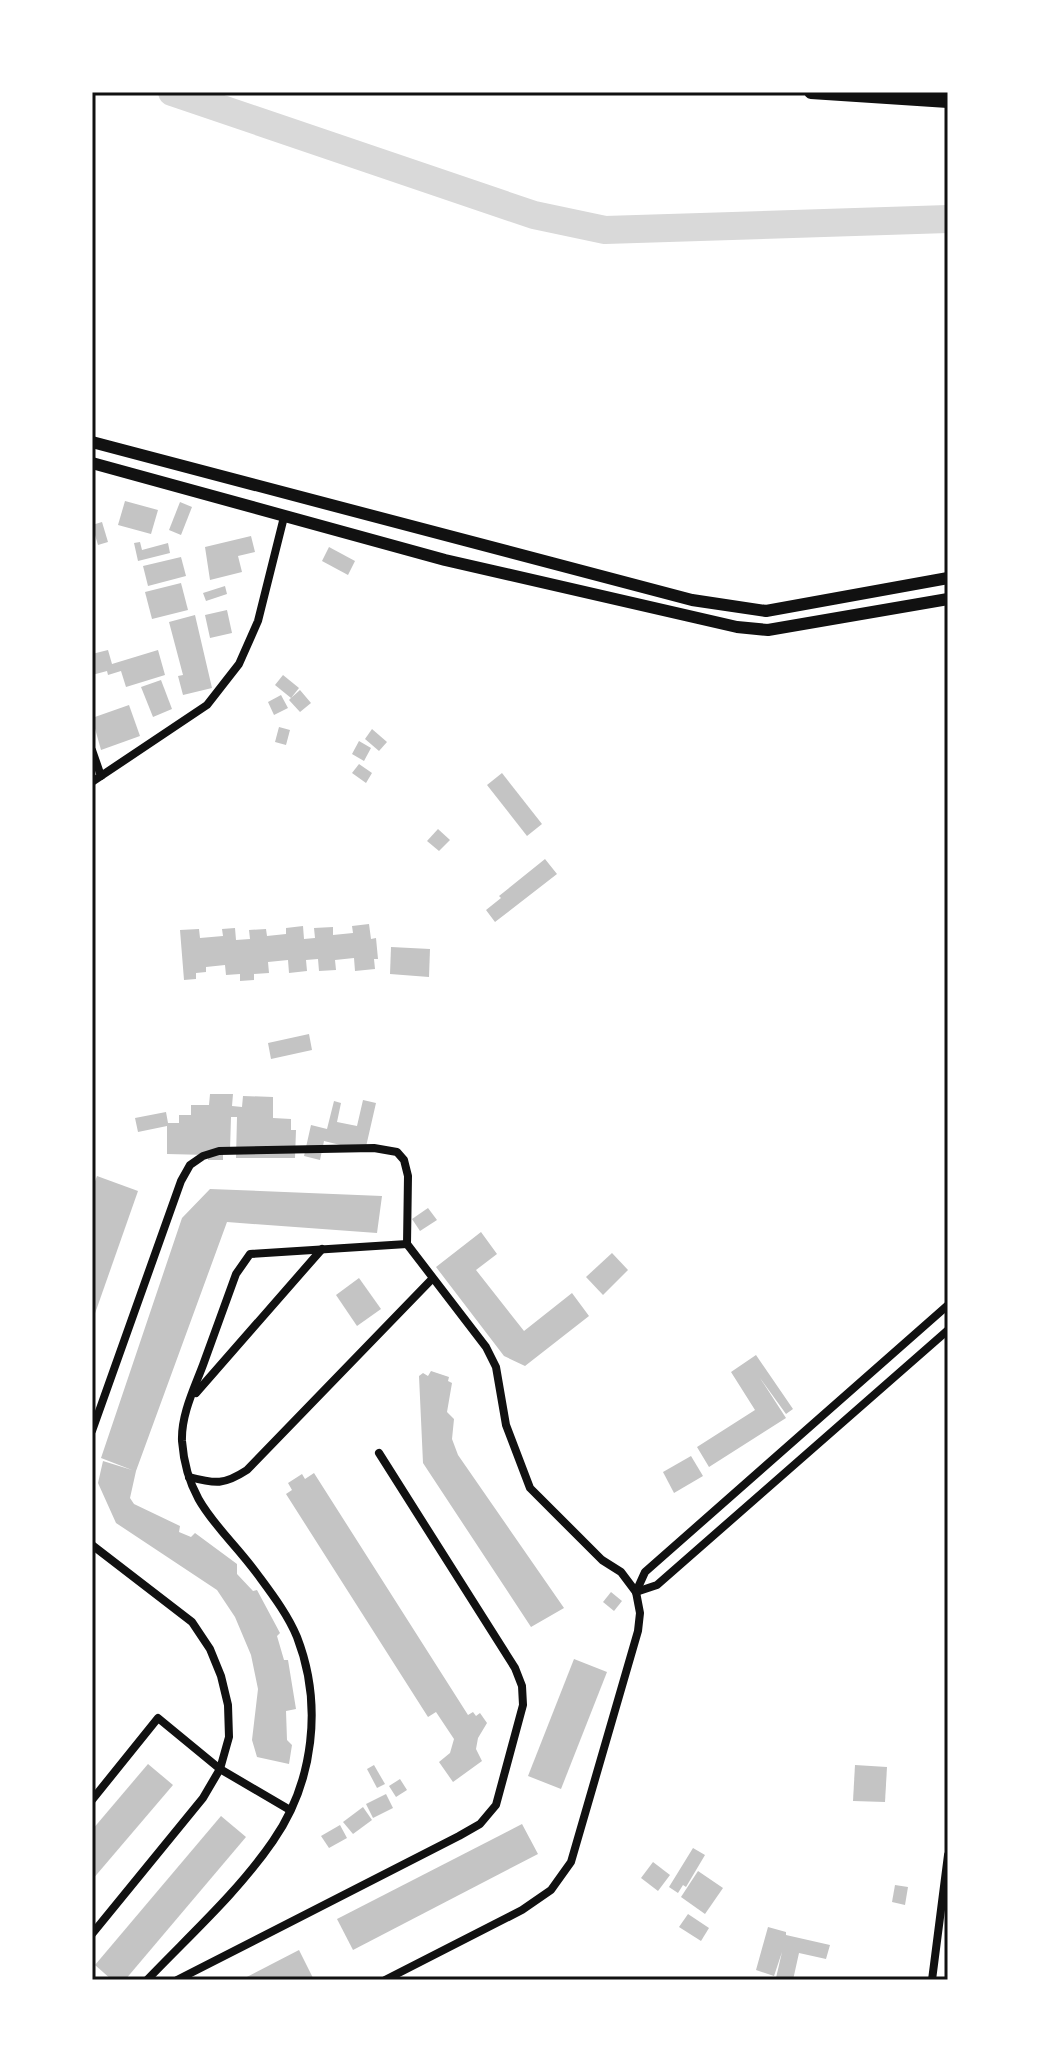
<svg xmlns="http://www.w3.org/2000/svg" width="1040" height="2072" font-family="'Fira Sans',sans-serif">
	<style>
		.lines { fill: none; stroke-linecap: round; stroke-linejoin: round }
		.river { stroke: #d9d9d9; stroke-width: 28 }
		.building { fill: #c4c4c4 }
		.minor { stroke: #111; stroke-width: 8 }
		.secondary { stroke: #111; stroke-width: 12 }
		.trunk { stroke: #111; stroke-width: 14 }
		.neatline { fill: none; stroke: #111; stroke-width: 3 }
	</style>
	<rect width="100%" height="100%" fill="#fff"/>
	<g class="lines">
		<!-- river -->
		<path class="river" d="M172 92 534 215 605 230 948 219"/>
	</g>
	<!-- building -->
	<g class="building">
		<path d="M125 501 158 510 151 534 118 525Z"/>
		<path d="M180 502 192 507 181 535 169 530Z"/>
		<path d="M102 522 108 542 98 545 92 525Z"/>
		<path d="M251 536 255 552 238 556 242 572 210 580 205 547Z"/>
		<path d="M140 542 142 550 168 543 170 553 138 561 134 543Z"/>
		<path d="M329 547 355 561 348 575 322 561Z"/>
		<path d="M181 557 186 576 148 586 143 566Z"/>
		<path d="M181 583 188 610 152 619 145 592Z"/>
		<path d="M225 586 227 594 206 601 203 593Z"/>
		<path d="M227 610 232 633 210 638 205 615Z"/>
		<path d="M195 615 212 688 183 695 178 676 183 675 169 622Z"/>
		<path d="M108 650 112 664 158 650 165 675 126 687 121 671 108 675 107 671 92 675V654Z"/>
		<path d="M283 675 299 688 291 698 300 690 311 703 300 712 289 700 291 698 275 685Z"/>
		<path d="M161 680 172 709 153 717 141 687Z"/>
		<path d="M281 695 288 708 274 715 268 702Z"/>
		<path d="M129 705 140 736 101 750 92 718Z"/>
		<path d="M279 727 290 730 286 745 275 742Z"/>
		<path d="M372 729 387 742 379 751 365 739Z"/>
		<path d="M359 741 371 748 364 761 352 754Z"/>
		<path d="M359 764 372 773 366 783 352 773Z"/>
		<path d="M502 773 542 824 527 836 487 785Z"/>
		<path d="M438 829 450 840 439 851 427 841Z"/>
		<path d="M545 859 557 874 495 922 486 910 501 898 499 896Z"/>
		<path d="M369 924 371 939 376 938 378 959H374L375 969 355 971 354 958 335 960 336 970 319 971 318 959 306 960 307 971 289 973 288 960 268 962 269 973 254 974V980L240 981V974L226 975 225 965 206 967V972L196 973V979L184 980 180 930 199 929 200 938 223 936 222 929 235 928 236 940 250 939 249 930 266 929 267 936 286 934V928L303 926 304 939 315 938 314 928 333 927V935L353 933 352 926Z"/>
		<path d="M391 947 430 949 429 977 390 974Z"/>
		<path d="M309 1034 312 1050 271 1059 268 1043Z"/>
		<path d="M210 1094H233L232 1106 242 1107 243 1096 273 1097V1118L291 1119V1130H296L295 1158H236L237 1117H231L230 1150H223V1160H208V1155L167 1154V1126L138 1132 135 1118 166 1112 168 1123H179V1115H191V1105H209Z"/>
		<path d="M363 1100 376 1103 365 1151 324 1141 320 1160 304 1156 311 1125 327 1129 334 1101 341 1103 337 1122 357 1126Z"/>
		<path d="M97 1176 138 1191 92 1322V1189Z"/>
		<path d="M210 1189 382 1196 377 1233 227 1222 136 1471 130 1498 134 1504 180 1526 179 1532 191 1537 195 1533 237 1564V1574L253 1591 257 1590 280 1633 277 1636 284 1660H288L296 1709 286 1711 287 1740 292 1745 289 1764 257 1757 252 1740 258 1689 251 1655 235 1617 217 1590 116 1523 98 1483 103 1461 132 1470 101 1458 182 1218Z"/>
		<path d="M428 1208 437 1220 420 1231 412 1219Z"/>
		<path d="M481 1232 497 1254 476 1270 524 1331 572 1293 589 1316 525 1366 504 1356 436 1267Z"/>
		<path d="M612 1253 628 1270 603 1295 586 1277Z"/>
		<path d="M359 1278 381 1309 357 1326 336 1295Z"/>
		<path d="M756 1355 793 1409 786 1414 760 1378 786 1418 709 1467 697 1447 755 1410 731 1372Z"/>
		<path d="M431 1371 449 1377 448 1381 452 1383 447 1412 454 1419 452 1439 458 1455 564 1608 531 1627 423 1463 419 1376 423 1373 428 1376Z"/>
		<path d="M691 1456 703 1476 674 1493 663 1472Z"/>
		<path d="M314 1473 468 1715 473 1712 476 1716 480 1713 487 1723 478 1738 476 1749 482 1761 453 1782 439 1762 450 1753 454 1739 436 1712 428 1717 286 1494 292 1490 288 1483 302 1474 305 1479Z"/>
		<path d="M611 1592 622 1601 614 1611 603 1602Z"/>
		<path d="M574 1659 607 1672 561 1789 528 1776Z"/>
		<path d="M148 1764 173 1785 92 1880V1830Z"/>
		<path d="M374 1765 385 1784 377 1788 367 1769Z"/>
		<path d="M855 1765 887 1767 885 1802 853 1801Z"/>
		<path d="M400 1779 407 1790 396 1797 389 1786Z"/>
		<path d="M386 1794 393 1808 373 1818 366 1804Z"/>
		<path d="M363 1807 372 1820 353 1834 343 1822Z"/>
		<path d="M221 1816 246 1837 125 1980H112L95 1965Z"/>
		<path d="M522 1824 538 1854 353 1950 337 1919Z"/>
		<path d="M340 1825 347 1838 329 1848 321 1836Z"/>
		<path d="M693 1848 705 1855 686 1887 683 1885 678 1893 669 1887Z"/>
		<path d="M653 1862 670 1875 658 1891 641 1878Z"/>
		<path d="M698 1871 723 1888 705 1914 681 1897Z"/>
		<path d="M895 1885 908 1887 905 1905 892 1902Z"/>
		<path d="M688 1914 709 1928 701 1941 679 1927Z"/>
		<path d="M768 1927 786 1932V1935L830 1945 826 1959 799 1953 793 1980 776 1978 782 1952 774 1976 756 1970Z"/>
		<path d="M299 1950 314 1980H241Z"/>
	</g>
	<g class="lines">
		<!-- minor -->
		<g class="minor">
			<path d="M92 750 101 776"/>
			<path d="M92 782 207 705 239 664 258 621 284 517"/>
			<path d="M196 1393 322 1249"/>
			<path d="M92 1431 181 1181 190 1165 203 1156 219 1151 374 1148 397 1152 404 1160 408 1176 407 1244 486 1347 496 1367 506 1425 530 1488 602 1560 621 1572 636 1592 640 1613 638 1631 571 1862 551 1890 522 1910 385 1980"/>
			<path d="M189 1477C216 1484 224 1485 247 1470L432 1279"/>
			<path d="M92 1545 192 1622 210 1649 221 1676 228 1705 229 1737 220 1769 203 1798 92 1934"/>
			<path d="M636 1592 645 1572 948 1305"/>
			<path d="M636 1592 657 1585 948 1330"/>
			<path d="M92 1800 158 1718 220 1769 290 1810"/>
			<path d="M147 1980C190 1935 238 1892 273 1841 314 1782 323 1704 297 1637 288 1615 272 1594 258 1575 223 1527 187 1507 182 1441 181 1415 194 1389 203 1365 214 1335 225 1304 236 1274L250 1254 407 1244"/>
			<path d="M177 1980 459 1836 480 1824 496 1805 523 1705 522 1686 515 1668 379 1453"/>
			<path d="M932 1980 948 1855"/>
		</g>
		<!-- secondary -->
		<g class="secondary">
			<path d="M92 442 692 600 766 611 948 578"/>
			<path d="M92 463 445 560 737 627 768 630 948 599"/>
		</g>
		<!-- trunk -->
		<path class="trunk" d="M811 92 948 101"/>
	</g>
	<!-- border -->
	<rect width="1040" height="2072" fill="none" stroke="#ffffff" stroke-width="188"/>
	<rect x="94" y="94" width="852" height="1884" class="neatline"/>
</svg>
